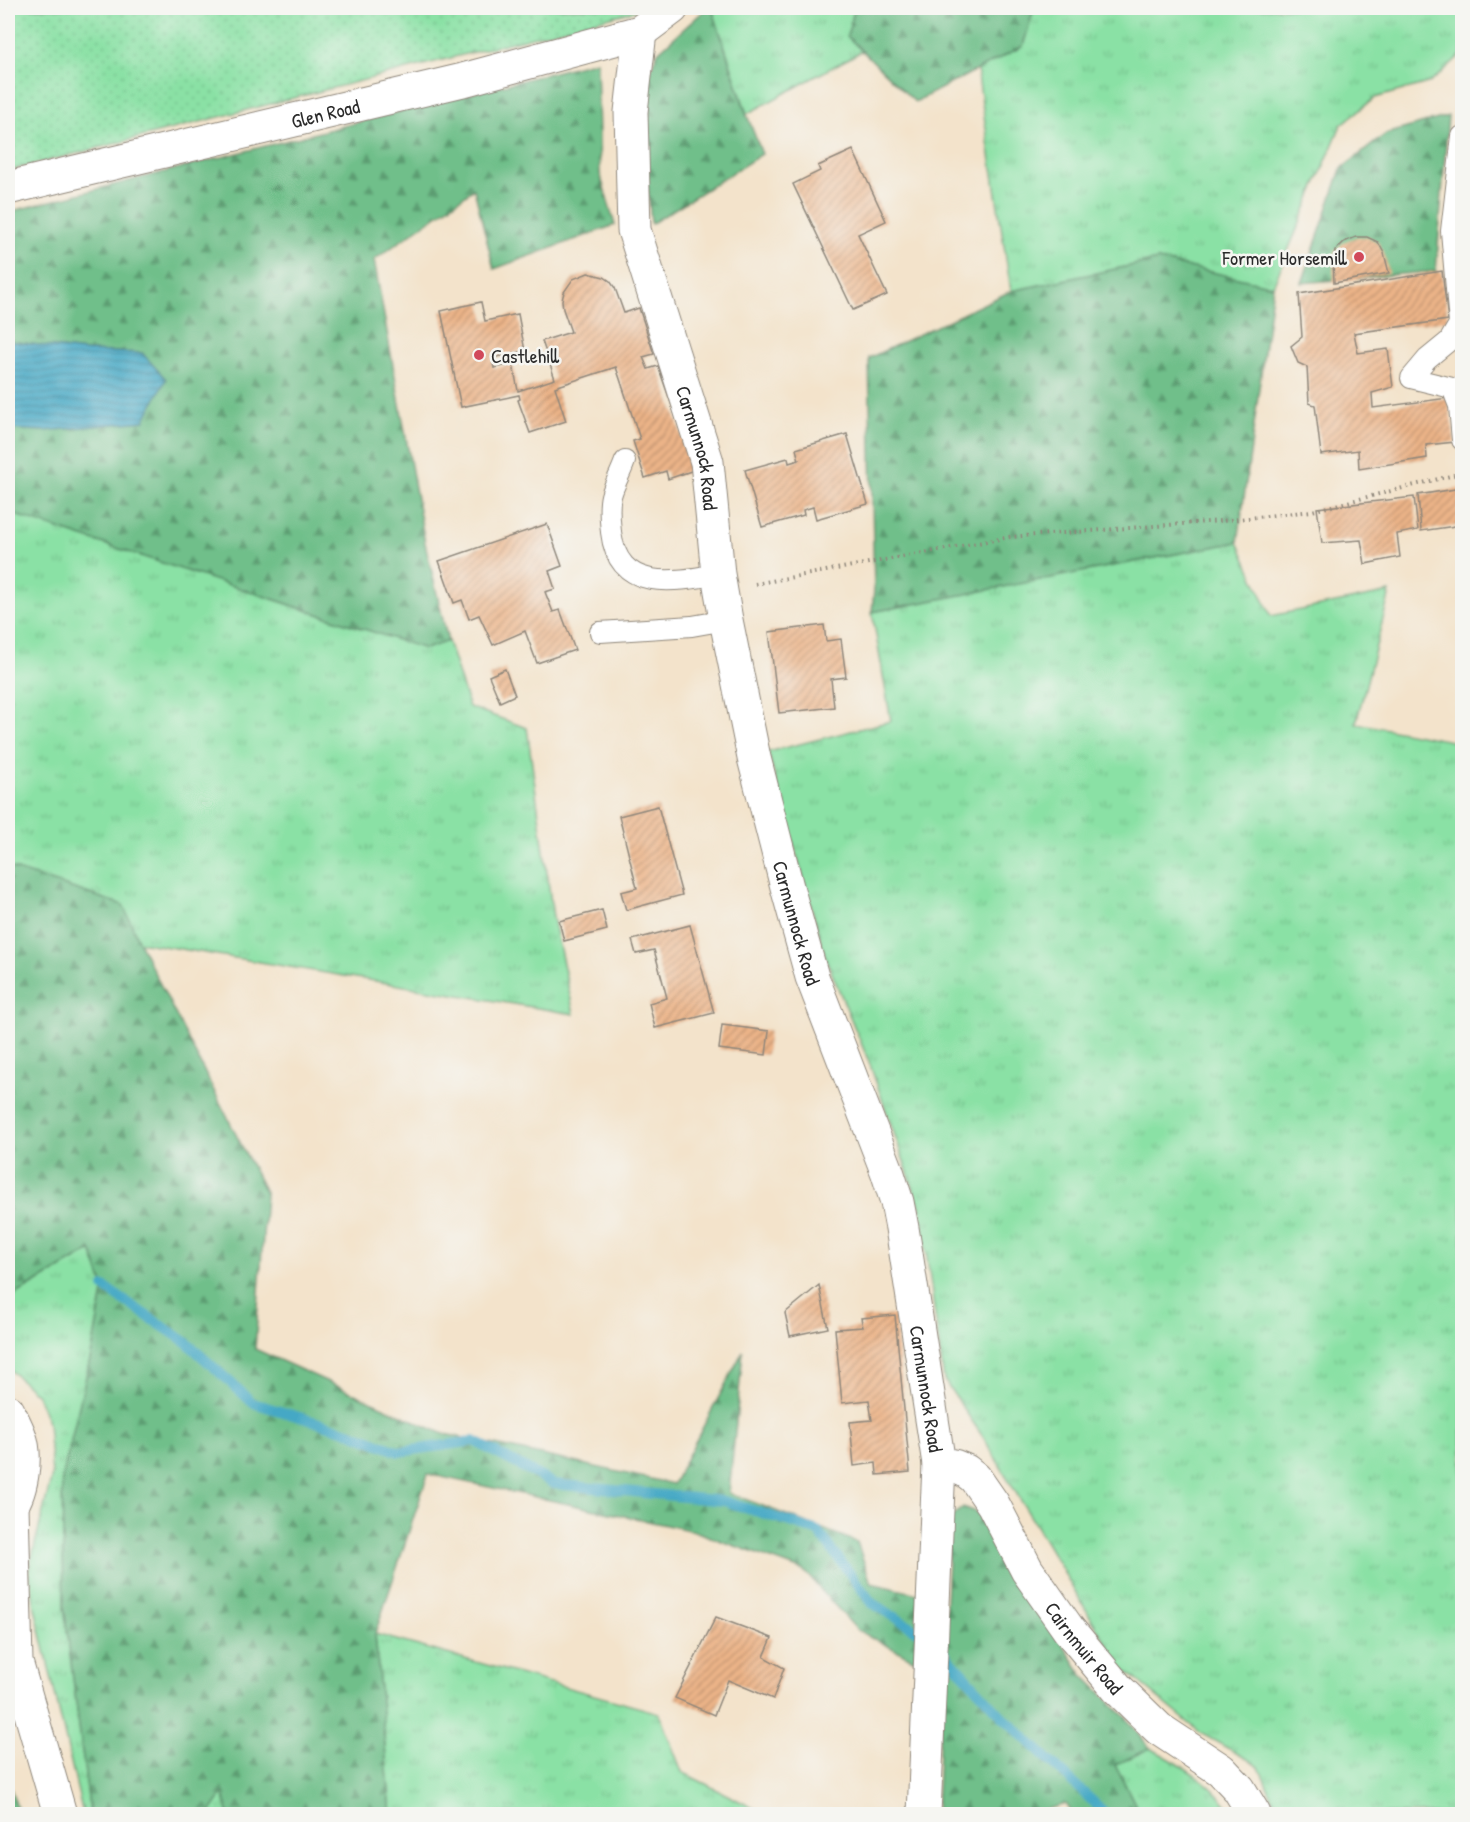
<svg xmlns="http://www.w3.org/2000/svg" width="1470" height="1822" font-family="'Patrick Hand',sans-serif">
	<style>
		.grass { fill: url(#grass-tufts); stroke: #5a8668; stroke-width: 1.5 }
		.forest { fill: url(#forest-firs); stroke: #4d755a; stroke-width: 1.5 }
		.park { fill: url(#park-dots); stroke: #5a8668; stroke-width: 1.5 }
		.water { fill: url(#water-rules); stroke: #386a78; stroke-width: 1.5 }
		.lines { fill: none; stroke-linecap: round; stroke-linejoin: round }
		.stream { stroke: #45a8c5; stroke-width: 10 }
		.building { fill: url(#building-hatch) }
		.service-casing { stroke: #8f877b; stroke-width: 22 }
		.minor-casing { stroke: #8f877b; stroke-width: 35 }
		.tertiary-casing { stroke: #8f877b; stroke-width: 35 }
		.path { stroke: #8f877b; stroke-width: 4; stroke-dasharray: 1.5 4.5; stroke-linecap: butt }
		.service { stroke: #fff; stroke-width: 20 }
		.minor { stroke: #fff; stroke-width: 33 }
		.tertiary { stroke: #fff; stroke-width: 33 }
		.poi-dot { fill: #d1495b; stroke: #f6f6f2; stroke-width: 2 }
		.labels { text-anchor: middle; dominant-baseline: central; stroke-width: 5; stroke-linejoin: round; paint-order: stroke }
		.street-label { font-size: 20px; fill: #2b2b2b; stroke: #f6f6f2 }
		.poi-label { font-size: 20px; fill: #2b2b2b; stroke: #f6f6f2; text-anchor: end }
	</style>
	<defs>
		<pattern id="grass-tufts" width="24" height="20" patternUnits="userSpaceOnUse" patternTransform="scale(1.5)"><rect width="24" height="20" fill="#8ae1a5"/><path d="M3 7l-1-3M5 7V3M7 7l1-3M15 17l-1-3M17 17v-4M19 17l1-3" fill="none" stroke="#77c18e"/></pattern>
		<pattern id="forest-firs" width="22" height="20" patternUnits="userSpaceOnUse" patternTransform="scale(1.5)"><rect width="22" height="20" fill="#6fbf8a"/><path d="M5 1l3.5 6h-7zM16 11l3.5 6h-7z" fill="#5b9b71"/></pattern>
		<pattern id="park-dots" width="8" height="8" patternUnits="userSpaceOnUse" patternTransform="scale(1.5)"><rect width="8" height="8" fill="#8ae1a5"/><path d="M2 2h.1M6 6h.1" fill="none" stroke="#77c18e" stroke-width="1.8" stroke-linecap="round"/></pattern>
		<pattern id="water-rules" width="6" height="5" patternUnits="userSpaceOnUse" patternTransform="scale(1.5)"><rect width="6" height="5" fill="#45a8c5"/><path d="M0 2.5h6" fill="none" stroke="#3a89a0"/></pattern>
		<pattern id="building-hatch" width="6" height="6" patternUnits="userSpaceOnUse" patternTransform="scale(1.5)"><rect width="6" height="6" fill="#ecb488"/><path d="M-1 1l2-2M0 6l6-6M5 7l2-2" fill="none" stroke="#bf936f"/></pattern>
	</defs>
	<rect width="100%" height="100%" fill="#f6f6f2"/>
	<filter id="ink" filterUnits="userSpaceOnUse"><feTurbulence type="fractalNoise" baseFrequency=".0167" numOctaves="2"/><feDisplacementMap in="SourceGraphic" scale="12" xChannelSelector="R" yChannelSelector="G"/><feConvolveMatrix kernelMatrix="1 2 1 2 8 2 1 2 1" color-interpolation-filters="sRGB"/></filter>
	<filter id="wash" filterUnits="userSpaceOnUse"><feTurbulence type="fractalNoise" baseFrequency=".008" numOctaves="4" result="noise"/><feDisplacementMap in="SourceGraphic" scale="24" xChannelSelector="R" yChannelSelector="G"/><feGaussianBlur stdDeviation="1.35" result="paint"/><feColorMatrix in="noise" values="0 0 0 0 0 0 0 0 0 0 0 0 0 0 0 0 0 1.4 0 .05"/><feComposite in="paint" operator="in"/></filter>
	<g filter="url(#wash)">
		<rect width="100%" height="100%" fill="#f3e3cb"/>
		<!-- grass -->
		<g class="grass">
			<path d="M712 8H855L847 36 862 51 747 114Z"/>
			<path d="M1034 8H1462V54L1431 82 1375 98 1341 125 1273 286 1158 260 1011 291 977 70 1023 46Z"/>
			<path d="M8 510 19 516 425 649 448 641 469 707 527 728 553 917 574 1014 139 942 123 905 8 867Z"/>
			<path d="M1238 542 1271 616 1390 592 1356 723 1462 743V1814H1280L1258 1765 1202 1734 1119 1665 983 1437 944 1380 920 1207 869 1062 826 959 768 752 891 721 872 612Z"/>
			<path d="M92 1250 104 1287 92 1351 62 1479 64 1606 90 1814H83L35 1608 29 1569 52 1475 48 1423 37 1395 8 1368V1299Z"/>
			<path d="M375 1634 659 1713 682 1772 765 1814H391Z"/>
			<path d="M1150 1748C1178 1763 1218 1785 1232 1814H1140L1115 1764Z"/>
			<path d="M223 1793 229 1814H209Z"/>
		</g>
		<!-- forest -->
		<g class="forest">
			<path d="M707 8H712L745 110 762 154 651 224 644 138V86L658 52Z"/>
			<path d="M855 8H1034L1023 46 915 102 847 36Z"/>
			<path d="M597 61 600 174 615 225 494 269 474 189 374 260 425 543 448 641 425 649 19 516 8 510V429L45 431 142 353 84 351 8 341V212Z"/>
			<path d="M1448 116 1436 271 1302 283 1341 169 1386 134Z"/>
			<path d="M1158 260 1273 286 1238 542 872 612 874 590 869 358 1011 291Z"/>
			<path d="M8 867 123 905 139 942 266 1194 255 1349 441 1433 673 1484 743 1351 729 1493 857 1542 871 1583 918 1594 915 1660 857 1630 804 1571 694 1531 428 1474 375 1634 391 1814H229L223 1794 209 1814H90L64 1606 62 1479 92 1351 104 1287 91 1250 8 1299Z"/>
			<path d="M963 1507 978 1513 1082 1674 1126 1718 1150 1748 1115 1765 1140 1814H1073L1066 1804 1028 1814H936L950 1518Z"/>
			<path d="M8 1780 19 1814H8Z"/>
		</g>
		<!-- park -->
		<path class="park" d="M8 8H646L8 171Z"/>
		<!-- water -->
		<path class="water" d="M8 341 84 351 142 353 166 379 144 421 45 431 8 429Z"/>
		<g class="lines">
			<!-- stream -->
			<g class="stream">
				<path d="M104 1287 186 1342 253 1403 349 1432 399 1452 474 1441 554 1484 724 1501 818 1531 872 1603 926 1636"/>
				<path d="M938 1646 1002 1716 1102 1810 1104 1814"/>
			</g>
		</g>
		<g id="blocks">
			<!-- building -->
			<g class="building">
				<path d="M853 150 886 221 858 234 887 295 853 310 793 184 820 171 818 166Z"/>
				<path d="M1356 237H1367L1378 242 1384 253 1389 273 1334 283 1333 261 1335 251 1344 242Z"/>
				<path d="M1442 271 1448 320 1354 333 1358 353 1388 349 1393 387 1372 393 1373 408 1448 398 1455 442 1426 445 1427 458 1359 469 1358 450 1321 455 1315 405 1309 403 1307 367 1298 363 1291 346 1302 337 1299 294Z"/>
				<path d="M588 273 604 277 610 281 615 288 624 313 639 308 654 354 643 357 648 369 658 366 694 470 668 479 666 471 645 478 633 441 640 439 616 367 555 387 566 421 530 433 518 400 520 399 519 395 461 407 441 311 481 302 485 321 518 314 525 351 492 358 494 368 513 364 518 391 555 379 542 341 571 332 563 309 562 300 564 292 573 279Z"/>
				<path d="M847 434 868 504 816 519 813 507 803 510 804 515 762 527 745 470 788 458 789 463 799 460 796 449Z"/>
				<path d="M1462 488V525L1421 531 1418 495Z"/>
				<path d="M1414 497 1418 530 1397 534 1400 557 1365 564 1361 540 1322 543 1317 508Z"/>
				<path d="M547 524 562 566 549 571 555 589 545 592 553 612 560 610 575 650 537 663 525 631 493 645 479 615 469 619 462 600 454 603 439 561Z"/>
				<path d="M824 625 826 641 841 639 846 677 831 679 834 707 779 713 769 632Z"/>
				<path d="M505 669 515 695 500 702 489 676Z"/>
				<path d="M658 806 682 895 626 910 621 892 637 888 619 816Z"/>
				<path d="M602 910 607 930 564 941 559 921Z"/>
				<path d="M690 925 714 1013 655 1028 649 1003 667 998 662 979 654 950 636 954 632 940Z"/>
				<path d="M722 1025 769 1031 766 1055 719 1049Z"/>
				<path d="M819 1285 828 1328 790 1336 785 1313Z"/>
				<path d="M895 1315 910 1472 877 1475 876 1463 854 1466 850 1422 872 1420 869 1400 842 1403 835 1329 863 1327 861 1318Z"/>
				<path d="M716 1617 772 1638 764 1657 784 1668 773 1699 728 1680 714 1715 675 1698Z"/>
			</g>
		</g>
	</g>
	<g filter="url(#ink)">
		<use href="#blocks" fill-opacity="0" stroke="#8f877b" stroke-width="1.5"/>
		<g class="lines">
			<!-- service casing -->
			<g class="service-casing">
				<g id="service">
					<path d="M1462 136 1451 231 1459 324 1449 341 1427 359 1411 378 1452 388 1459 406 1462 440"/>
					<path d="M625 461C621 473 614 484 611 496 608 508 610 520 611 532 618 593 674 582 718 574"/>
					<path d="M600 632 692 626 726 620"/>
				</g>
			</g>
			<!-- minor casing -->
			<g class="minor-casing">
				<g id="minor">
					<path id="s1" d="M640 32 631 112 634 230 707 462 718 574 726 620 754 758 787 887 812 977 887 1171 897 1202 902 1228 939 1464 924 1814"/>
					<path id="s2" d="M8 188 463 80 640 32 672 8"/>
					<path id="s3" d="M939 1464 954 1466 966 1471 975 1478 993 1504 1027 1570 1069 1630 1117 1688 1159 1729 1221 1770 1239 1789 1254 1814"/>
				</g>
			</g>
			<!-- tertiary casing -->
			<g class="tertiary-casing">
				<g id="tertiary">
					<path d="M8 1411C12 1419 17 1428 20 1437 27 1457 22 1494 8 1510"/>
					<path d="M12 1506 16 1662 60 1814"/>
				</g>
			</g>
			<!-- path -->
			<path class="path" d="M755 584 1010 537 1221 521 1312 511 1462 473"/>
			<!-- service -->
			<use href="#service" class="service"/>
			<!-- minor -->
			<use href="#minor" class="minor"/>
			<!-- tertiary -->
			<use href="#tertiary" class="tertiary"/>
		</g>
	</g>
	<!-- markers -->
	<g class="poi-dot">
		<circle cx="1359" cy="257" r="6"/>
		<circle cx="479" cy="355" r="6"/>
	</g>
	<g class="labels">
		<!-- street labels -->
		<g class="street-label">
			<text stroke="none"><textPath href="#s2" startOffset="326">Glen Road</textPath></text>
			<text stroke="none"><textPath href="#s1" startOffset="426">Carmunnock Road</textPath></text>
			<text stroke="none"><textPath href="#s1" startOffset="912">Carmunnock Road</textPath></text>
			<text stroke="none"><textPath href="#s1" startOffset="1398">Carmunnock Road</textPath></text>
			<text stroke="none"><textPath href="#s3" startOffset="242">Cairnmuir Road</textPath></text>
		</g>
		<!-- poi labels -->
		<g class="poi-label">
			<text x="1347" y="257">Former Horsemill</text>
			<text x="491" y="355" text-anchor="start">Castlehill</text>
		</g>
	</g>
	<!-- margin -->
	<rect width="1470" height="1822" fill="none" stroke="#f6f6f2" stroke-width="30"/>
</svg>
